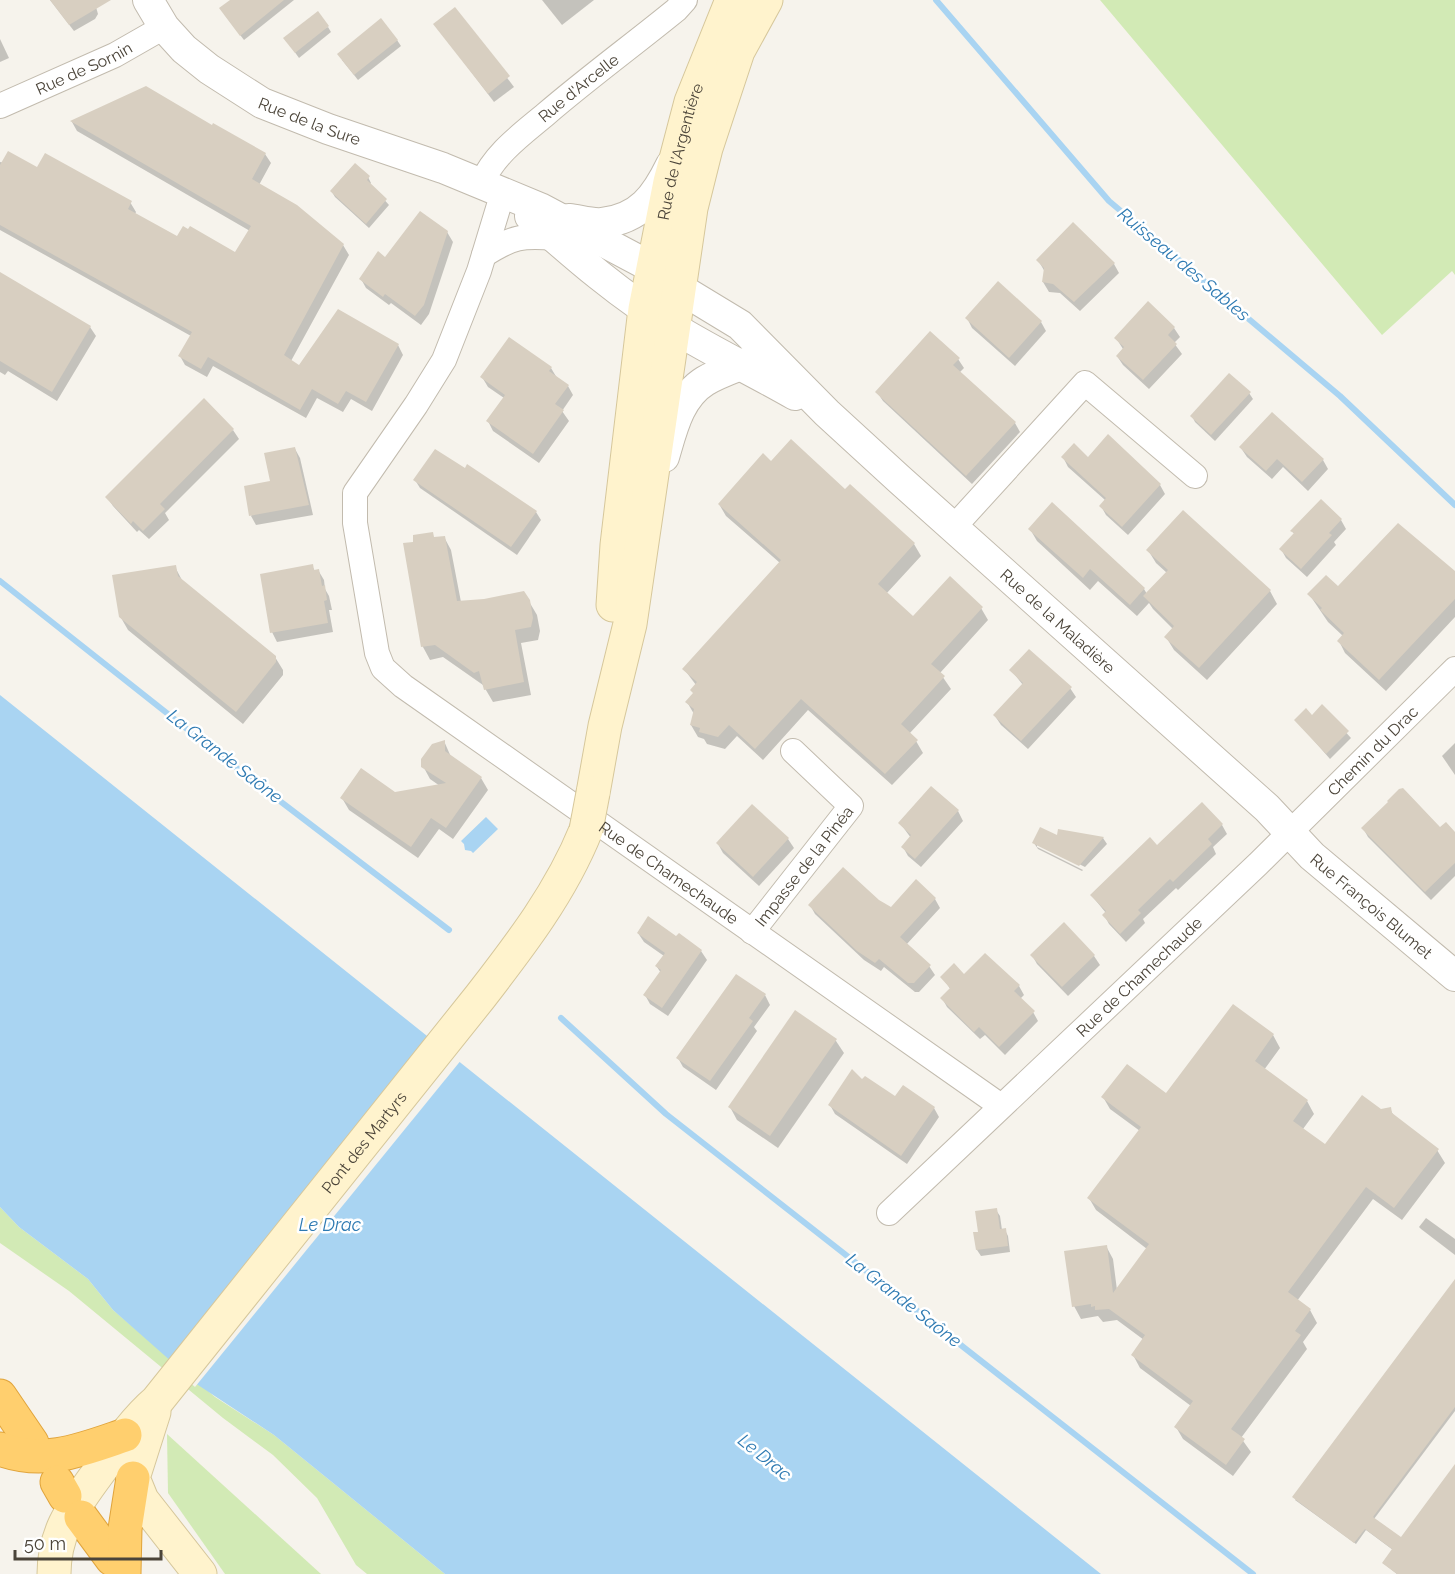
<svg xmlns="http://www.w3.org/2000/svg" width="1455" height="1574" font-family="Raleway,sans-serif">
	<style>
		.green { fill: #d2eab5 }
		.water { fill: #a9d4f2 }
		.pier { fill: #f6f3ec }
		.shadow { fill: #0003 }
		.lines { fill: none; stroke-linecap: round; stroke-linejoin: round }
		.stream { stroke: #a9d4f2; stroke-width: 6 }
		.building { fill: #d8cfc1 }
		.minor-casing { stroke: #c2bbae; stroke-width: 26 }
		.tertiary-casing { stroke: #c2bbae; stroke-width: 32 }
		.secondary-casing { stroke: #d6c79b; stroke-width: 35 }
		.motorway-casing { stroke: #e0a43c; stroke-width: 35 }
		.minor { stroke: #fff; stroke-width: 24 }
		.tertiary { stroke: #fff; stroke-width: 30 }
		.secondary { stroke: #fff3cd; stroke-width: 33 }
		.motorway { stroke: #ffcf6e; stroke-width: 33 }
		.secondary-bridge-casing { stroke: #d6c79b; stroke-width: 35; stroke-linecap: butt }
		.secondary-bridge { stroke: #fff3cd; stroke-width: 33 }
		.labels { text-anchor: middle; dominant-baseline: central; stroke-width: 5; stroke-linejoin: round; paint-order: stroke }
		.street-label { font-size: 16px; fill: #4b4439; stroke: #fff }
		.water-label { font-size: 18px; font-style: italic; fill: #2e7ab2; stroke: #fff }
	</style>
	<rect width="100%" height="100%" fill="#f6f3ec"/>
	<!-- green -->
	<g class="green">
		<path d="M1100 0H1455V275L1452 271 1382 335Z"/>
		<path d="M0 1207 19 1227 88 1279 113 1310 215 1397 274 1435 445 1574H367L356 1565 317 1498 273 1455 223 1418 69 1291 0 1243Z"/>
		<path d="M167 1434 321 1574H225L168 1493Z"/>
	</g>
	<!-- water -->
	<g class="water">
		<path d="M0 695 1101 1574H445L274 1435 198 1385 113 1310 88 1279 19 1227 0 1207Z"/>
		<path d="M486 817 498 829 473 853 471 851 465 850 464 844 461 841Z"/>
	</g>
	<!-- pier -->
	<path class="pier" d="M434 1036 462 1059 195 1387 169 1364Z"/>
	<!-- shadow -->
	<g class="shadow">
		<path d="M50 0H94L98 14 95 19 74 31Z"/>
		<path d="M232 0H294L244 40 224 14Z"/>
		<path d="M542 0H594L562 25Z"/>
		<path d="M455 9 514 87 494 102 435 24Z"/>
		<path d="M328 27 331 32 299 58 289 44Z"/>
		<path d="M0 39 9 58 0 62Z"/>
		<path d="M397 40 401 46 358 80 342 60Z"/>
		<path d="M72 122 212 127 265 154 271 163 259 185 343 245 349 255 291 361 300 367 398 345 403 355 372 411 351 399 343 412 317 398 306 418 213 366 207 377 185 365 180 356 191 336 0 230V162L38 169 130 202 136 212 135 214 178 238 236 254 250 231 77 131Z"/>
		<path d="M368 177 371 183 370 184 389 205 369 228 335 197 332 192Z"/>
		<path d="M447 232 453 242 429 314 421 325 391 303 389 305 366 288 361 279 385 259Z"/>
		<path d="M1038 260 1114 264 1119 273 1080 311 1060 293 1049 292 1043 282 1045 272Z"/>
		<path d="M0 273 90 327 96 336 57 401 8 371 5 375 0 372Z"/>
		<path d="M967 318 1041 322 1046 331 1015 366 972 328Z"/>
		<path d="M1174 328 1180 337 1174 343 1182 354 1149 389 1123 365 1117 356 1123 349 1116 338Z"/>
		<path d="M958 359 964 368 959 373 1015 423 1020 432 972 484 883 401 877 392Z"/>
		<path d="M551 368 557 378 568 386 573 395 562 411 569 421 539 463 493 431 488 421 504 398 488 387 482 377Z"/>
		<path d="M1249 393 1253 399 1215 441 1195 422 1192 416Z"/>
		<path d="M233 430 239 439 165 513 169 520 149 539 139 530 137 532 113 506 107 497Z"/>
		<path d="M1241 448 1323 460 1328 469 1308 491 1283 467 1272 479 1247 457Z"/>
		<path d="M295 449 300 458 313 515 256 525 251 516Z"/>
		<path d="M1063 457 1088 459 1160 485 1165 494 1128 535 1106 515 1101 506 1105 500 1068 467Z"/>
		<path d="M771 463 846 491 914 544 921 556 886 594 913 619 981 608 988 620 940 673 951 689 909 734 916 741 923 753 892 785 808 710 763 760 737 736 725 749 707 744 704 739 698 737 691 725 694 714 687 702 694 694 696 685 684 669 780 563 726 516 719 504Z"/>
		<path d="M415 480 536 512 541 520 517 555 420 488Z"/>
		<path d="M1321 501 1341 520 1346 529 1334 542 1336 545 1307 577 1286 558 1281 549 1295 535 1292 531Z"/>
		<path d="M1030 529 1144 589 1147 594 1167 573 1156 563 1148 550 1270 591 1277 604 1207 680 1174 650 1166 637 1173 629 1153 609 1149 603 1137 616 1098 581 1090 590 1037 541Z"/>
		<path d="M444 537 451 550 461 602 484 601 524 593 537 615 540 631 538 640 521 643 531 695 493 702 483 685 443 657 430 660 423 647 405 545Z"/>
		<path d="M312 566 315 571 318 570 324 580 325 589 329 596 332 610H329L333 632 277 642 272 632Z"/>
		<path d="M175 567 183 582 275 657 283 670V675L243 724 128 630 120 616Z"/>
		<path d="M1455 573V617L1386 691 1345 653 1339 641 1343 636 1328 622 1309 594 1338 588Z"/>
		<path d="M1011 670 1070 688 1076 697 1028 749 1001 725 995 716 1023 685Z"/>
		<path d="M1322 706 1351 738 1330 759 1296 720 1312 717Z"/>
		<path d="M444 741 451 757 481 778 488 790 453 839 439 829 418 858 349 810 342 798 395 794 440 786 430 779 423 766Z"/>
		<path d="M1455 743V775L1442 756Z"/>
		<path d="M1201 804 1222 825 1227 834 1213 847 1216 854 1178 890 1176 888 1143 919 1145 923 1126 942 1109 924 1104 915 1106 913 1092 896 1157 847Z"/>
		<path d="M752 806 788 839 794 848 759 886 723 853 718 844Z"/>
		<path d="M958 811 963 821 921 867 908 856 903 847 911 838 900 823Z"/>
		<path d="M1363 828 1440 830 1455 835V876L1431 900 1368 837Z"/>
		<path d="M1059 831 1103 838 1107 844 1085 867 1037 843V847L1083 870 1082 871 1038 849 1034 843 1058 837Z"/>
		<path d="M916 881 935 899 940 908 906 945 929 966 935 975 919 992H915L884 967 881 971 864 960 815 914 810 905 889 911Z"/>
		<path d="M638 933 677 938 701 951 707 960 668 1016 650 1004 645 995 661 973 657 967 664 956 644 942Z"/>
		<path d="M985 955 1019 986 1024 995 1020 999 1033 1012 1038 1021 1005 1055 985 1035 980 1039 947 1007 942 998 951 990 942 977 964 976Z"/>
		<path d="M1032 955 1094 956 1100 965 1068 996 1037 964Z"/>
		<path d="M765 995 770 1005 754 1027 757 1031 716 1090 683 1067 678 1058Z"/>
		<path d="M1233 1006 1273 1035 1280 1048 1264 1070 1307 1101 1314 1114 1303 1129 1325 1146 1380 1110 1390 1109 1395 1118 1437 1150 1445 1163 1402 1220 1373 1199 1297 1301 1310 1310 1317 1323 1303 1342 1307 1349 1241 1438 1251 1452 1233 1476 1183 1439 1176 1427 1191 1406 1140 1368 1133 1355 1144 1340 1117 1320 1103 1322 1098 1316 1081 1319 1074 1306 1106 1246 1113 1259 1117 1290 1147 1249 1096 1210 1089 1198 1140 1131 1110 1109 1103 1097 1167 1095Z"/>
		<path d="M796 1012 836 1041 844 1053 778 1148 737 1120 730 1107Z"/>
		<path d="M862 1081 895 1098 934 1108 939 1117 907 1164 835 1114 830 1105Z"/>
		<path d="M996 1210 1000 1216 1002 1230H1005L1008 1236 1010 1252 981 1256 977 1250 980 1234Z"/>
		<path d="M1426 1218 1455 1239V1255L1421 1229 1419 1227Z"/>
		<path d="M1455 1281V1411L1374 1519 1401 1539 1455 1467V1574H1397L1383 1563 1393 1550 1366 1530 1356 1544 1295 1500Z"/>
	</g>
	<g class="lines">
		<!-- stream -->
		<g class="stream">
			<path d="M936 0 1109 201 1340 396 1455 505"/>
			<path d="M0 581 230 763 449 930"/>
			<path d="M561 1018 666 1114 1253 1574"/>
		</g>
	</g>
	<!-- building -->
	<g class="building">
		<path d="M50 0H111L69 25Z"/>
		<path d="M230 0H284L240 36 219 8Z"/>
		<path d="M455 7 510 76 488 94 433 24Z"/>
		<path d="M318 11 329 26 295 53 283 38Z"/>
		<path d="M381 18 398 40 354 75 337 54Z"/>
		<path d="M146 86 212 125 213 123 266 153 252 179 297 205 344 244 284 355 299 365 338 309 399 344 366 402 346 391 338 404 312 389 300 410 208 357 201 369 178 356 192 332 0 225V165L8 151 37 167 45 153 132 201 128 209 177 236 183 226 188 229 190 226 235 252 251 226 70 121Z"/>
		<path d="M355 163 370 176 367 180 387 199 366 224 330 191Z"/>
		<path d="M420 211 448 231 424 305 415 316 385 294 383 297 359 279 378 251 385 257Z"/>
		<path d="M1073 222 1115 263 1074 302 1053 284 1042 282 1044 268 1036 260Z"/>
		<path d="M0 272 91 326 52 392 0 361Z"/>
		<path d="M998 281 1042 321 1009 358 965 318Z"/>
		<path d="M1148 301 1175 327 1168 335 1177 344 1143 380 1116 356 1124 347 1114 338Z"/>
		<path d="M930 331 960 358 953 365 1016 422 966 476 875 392Z"/>
		<path d="M509 337 552 367 549 371 569 385 555 404 564 410 533 454 486 421 505 395 480 377Z"/>
		<path d="M1229 373 1251 392 1211 435 1190 416Z"/>
		<path d="M204 398 234 429 160 504 165 509 143 531 133 521 131 524 105 497Z"/>
		<path d="M1272 412 1324 459 1302 482 1277 459 1266 471 1239 447Z"/>
		<path d="M1108 434 1161 484 1122 527 1099 506 1106 498 1061 457 1074 443 1088 457Z"/>
		<path d="M791 439 845 489 850 484 915 543 878 584 913 616 950 576 983 607 931 664 945 676 901 724 918 740 885 774 801 699 755 749 729 725 718 737 699 732 700 728 690 725 694 709 685 702 693 693 690 690 697 682 682 669 781 560 718 504 763 453 771 461Z"/>
		<path d="M295 447 309 505 249 516 244 486 270 481 264 453Z"/>
		<path d="M435 449 465 468 467 464 537 511 511 547 413 480Z"/>
		<path d="M1321 499 1342 519 1329 533 1332 535 1301 569 1279 549 1294 533 1290 531Z"/>
		<path d="M1052 502 1145 588 1130 605 1090 569 1083 578 1028 529Z"/>
		<path d="M1183 510 1271 590 1199 668 1164 637 1174 626 1143 596 1168 570 1146 550Z"/>
		<path d="M1398 523 1455 571V599L1379 680 1337 641 1344 633 1320 610 1322 608 1307 594 1326 575 1338 586Z"/>
		<path d="M433 532 434 537 445 536 457 601 484 599 524 591 530 600 533 618 531 627 515 630 524 682 484 690 479 671 474 673 435 645 421 647 403 543 413 542V535Z"/>
		<path d="M313 564 314 570 319 569 322 586 325 585 327 600 324 601 328 623 270 633 260 574Z"/>
		<path d="M176 565 178 576 276 656V662L236 712 119 617 112 575Z"/>
		<path d="M1029 649 1072 687 1021 741 993 715 1023 683 1009 670Z"/>
		<path d="M1322 704 1349 731 1326 754 1294 720 1306 708 1312 715Z"/>
		<path d="M445 740V751L482 777 446 828 431 818 411 847 340 798 361 768 395 792 446 783 421 767V759L432 744Z"/>
		<path d="M931 786 959 810 915 859 901 847 911 835 898 823Z"/>
		<path d="M1403 788 1440 827 1446 822 1455 832V863L1425 892 1361 828 1388 802 1387 801 1399 789Z"/>
		<path d="M1202 802 1223 824 1208 839 1212 844 1173 882 1170 879 1138 910 1141 913 1120 934 1102 915 1106 911 1090 895 1150 837 1157 845Z"/>
		<path d="M752 804 789 838 753 877 716 843Z"/>
		<path d="M1040 827 1057 835 1058 829 1104 837 1079 866 1032 843Z"/>
		<path d="M843 867 879 900 891 907 916 879 936 898 900 937 931 965 914 983H908L879 959 875 963 857 951 808 905Z"/>
		<path d="M648 916 676 936 679 933 702 950 662 1008 643 995 661 970 655 966 665 953 637 933Z"/>
		<path d="M1064 922 1095 955 1062 987 1030 955Z"/>
		<path d="M985 953 1020 985 1014 991 1035 1011 999 1047 979 1027 974 1032 940 998 950 988 940 977 954 963 964 974Z"/>
		<path d="M736 974 766 994 749 1018 753 1021 710 1081 676 1058Z"/>
		<path d="M1233 1004 1274 1034 1255 1061 1308 1100 1293 1121 1325 1144 1362 1095 1381 1109 1391 1107 1392 1113 1439 1149 1394 1208 1366 1187 1288 1292 1311 1309 1295 1331 1301 1335 1231 1429 1245 1439 1226 1465 1174 1427 1193 1401 1131 1355 1145 1335 1109 1309 1095 1310V1306L1091 1307V1304L1072 1307 1064 1251 1107 1245 1113 1293 1149 1244 1087 1198 1141 1127 1101 1097 1127 1064 1166 1093Z"/>
		<path d="M795 1010 837 1039 770 1136 728 1107Z"/>
		<path d="M852 1069 862 1079 865 1076 895 1096 903 1085 935 1107 901 1156 828 1105Z"/>
		<path d="M997 1208 1000 1229 1006 1228 1008 1246 976 1250 973 1232H978L975 1211Z"/>
		<path d="M1455 1279V1407L1373 1517 1401 1537 1455 1464V1574H1397L1382 1563 1392 1549 1365 1529 1354 1543 1292 1497Z"/>
	</g>
	<g class="lines">
		<!-- minor casing -->
		<g class="minor-casing">
			<g id="minor">
				<path id="s1" d="M0 106 115 55 164 27"/>
				<path id="s2" d="M481 184C495 153 521 135 546 114 588 78 633 45 676 10L685 0"/>
				<path id="s3" d="M503 192 479 271 444 360 416 405 355 493V523L377 653 383 668 403 686 1001 1106"/>
				<path d="M484 255C512 237 522 235 555 238"/>
				<path d="M953 528 1085 383 1195 476"/>
				<path id="s4" d="M752 932 851 806 793 751"/>
				<path id="s5" d="M889 1213 1258 864 1455 669"/>
			</g>
		</g>
		<!-- tertiary casing -->
		<g class="tertiary-casing">
			<g id="tertiary">
				<path id="s6" d="M148 0 164 27 184 49 209 69 262 103 328 129 443 168 540 208 653 268 679 288 740 325 827 413 899 479 1267 808 1312 856 1455 976"/>
				<path d="M530 216C575 256 622 297 674 328 713 352 755 372 795 395"/>
				<path d="M569 219C579 220 591 224 602 223 640 219 656 196 671 165"/>
				<path d="M664 457C672 430 679 397 705 381 720 372 737 367 753 360"/>
			</g>
		</g>
		<!-- secondary casing -->
		<g class="secondary-casing">
			<g id="secondary">
				<path id="s7" d="M613 605 617 545 645 309 670 182 691 102 732 0"/>
				<path d="M593 793 605 726 630 624 691 208 706 148 738 51 766 0"/>
				<path d="M154 1412 133 1478 142 1500 200 1574"/>
				<path id="s8" d="M54 1574C54 1558 58 1539 65 1524 75 1503 90 1484 104 1465 120 1442 136 1419 157 1401L480 997C521 944 561 892 586 830"/>
			</g>
		</g>
		<!-- motorway casing -->
		<g class="motorway-casing">
			<g id="motorway">
				<path d="M0 1396 32 1443"/>
				<path d="M0 1449C44 1466 84 1449 125 1435"/>
				<path d="M57 1482 65 1496"/>
				<path d="M81 1517 112 1559"/>
				<path d="M124 1574 125 1529 133 1478"/>
			</g>
		</g>
		<!-- minor -->
		<use href="#minor" class="minor"/>
		<!-- tertiary -->
		<use href="#tertiary" class="tertiary"/>
		<!-- secondary -->
		<use href="#secondary" class="secondary"/>
		<!-- motorway -->
		<use href="#motorway" class="motorway"/>
		<!-- secondary-bridge casing -->
		<g class="secondary-bridge-casing">
			<path id="secondary-bridge" d="M586 830 593 793"/>
		</g>
		<!-- secondary-bridge -->
		<use href="#secondary-bridge" class="secondary-bridge"/>
	</g>
	<g class="labels">
		<!-- street labels -->
		<g class="street-label">
			<text stroke="none"><textPath href="#s1" startOffset="92">Rue de Sornin</textPath></text>
			<text stroke="none"><textPath href="#s2" startOffset="138">Rue d'Arcelle</textPath></text>
			<text stroke="none"><textPath href="#s6" startOffset="207">Rue de la Sure</textPath></text>
			<text stroke="none"><textPath href="#s7" startOffset="459">Rue de l'Argentière</textPath></text>
			<text stroke="none"><textPath href="#s6" startOffset="1120">Rue de la Maladière</textPath></text>
			<text stroke="none"><textPath href="#s5" startOffset="669">Chemin du Drac</textPath></text>
			<text stroke="none"><textPath href="#s4" startOffset="84">Impasse de la Pinéa</textPath></text>
			<text stroke="none"><textPath href="#s3" startOffset="868">Rue de Chamechaude</textPath></text>
			<text stroke="none"><textPath href="#s6" startOffset="1544">Rue François Blumet</textPath></text>
			<text stroke="none"><textPath href="#s5" startOffset="344">Rue de Chamechaude</textPath></text>
			<text stroke="none"><textPath href="#s8" startOffset="537">Pont des Martyrs</textPath></text>
		</g>
		<!-- water labels -->
		<g class="water-label">
			<text transform="translate(1184 264) rotate(40)">Ruisseau des Sables</text>
			<text transform="translate(225 756) rotate(38)">La Grande Saône</text>
			<text x="330" y="1224">Le Drac</text>
			<text transform="translate(904 1300) rotate(38)">La Grande Saône</text>
			<text transform="translate(765 1457) rotate(39)">Le Drac</text>
		</g>
	</g>
	<!-- scale -->
	<path d="M15 1550v9h146v-9" fill="none" stroke="#4b4439" stroke-width="3"/>
	<text x="24" y="1550" font-size="18" fill="#4b4439" stroke="#ffffff" stroke-width="4.5" paint-order="stroke">50 m</text>
</svg>
